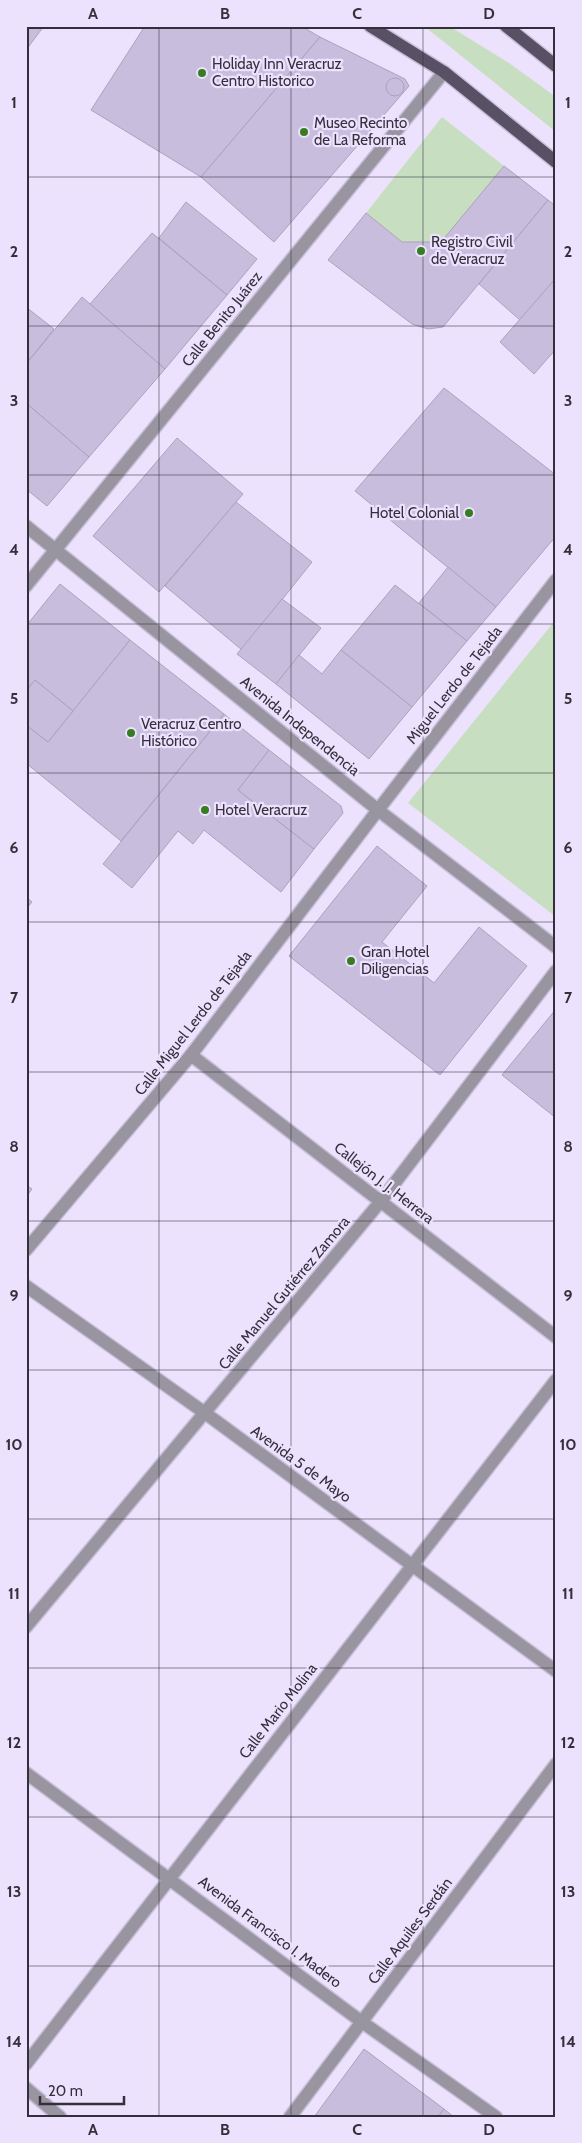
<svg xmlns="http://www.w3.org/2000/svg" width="582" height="2143" font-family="Cabin,sans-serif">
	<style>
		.green { fill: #c7dec1 }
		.building { fill: #c9bdde; stroke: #aba2bc }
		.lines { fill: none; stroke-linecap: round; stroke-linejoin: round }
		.pedestrian-casing { stroke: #c7bed7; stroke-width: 15 }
		.minor-casing { stroke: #c7bed7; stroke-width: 15 }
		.tertiary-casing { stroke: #c7bed7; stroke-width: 15 }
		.primary-casing { stroke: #c7bed7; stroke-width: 15 }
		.pedestrian { stroke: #9894a0; stroke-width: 12 }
		.minor { stroke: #9894a0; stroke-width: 12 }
		.tertiary { stroke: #9894a0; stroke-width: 12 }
		.primary { stroke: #585165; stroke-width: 12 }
		.grid { fill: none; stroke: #34303b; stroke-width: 1; stroke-opacity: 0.55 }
		.poi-dot { fill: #367d22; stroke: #ece2fe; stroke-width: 2 }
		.labels { text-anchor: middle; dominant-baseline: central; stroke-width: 4.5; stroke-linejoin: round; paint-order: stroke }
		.poi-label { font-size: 15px; fill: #34303b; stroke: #ece2fe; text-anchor: start }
		.street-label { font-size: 15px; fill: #34303b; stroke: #ece2fe }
		.neatline { fill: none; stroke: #34303b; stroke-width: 2 }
		.grid-label { font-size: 16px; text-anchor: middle; font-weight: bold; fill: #34303b }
	</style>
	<rect width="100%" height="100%" fill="#ece2fe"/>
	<!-- green -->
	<g class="green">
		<path d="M424 26H449L509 63 556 97V132Z"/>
		<path d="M442 117 504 166 441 242H402L366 213Z"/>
		<path d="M553 623 556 625V917L408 803Z"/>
	</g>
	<!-- building -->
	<g class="building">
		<path d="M26 26H44L26 50Z"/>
		<path d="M145 26H301L320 37 201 177 91 110Z"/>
		<path d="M320 37 405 79 409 86 274 242 201 177Z"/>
		<circle cx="395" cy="87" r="9"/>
		<path d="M504 166 548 200 443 327 428 329 412 324 328 260 366 213 402 242H441Z"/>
		<path d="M548 200 556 206V278L520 320 479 284Z"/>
		<path d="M186 202 257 259 227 295 159 238Z"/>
		<path d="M152 233 227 295 165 369 90 304Z"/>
		<path d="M556 278V349L534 374 500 342Z"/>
		<path d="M82 297 165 369 89 457 26 403V364Z"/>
		<path d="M26 307 54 329 26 364Z"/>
		<path d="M444 388 556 475V536L496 607 355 491Z"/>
		<path d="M26 403 89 457 47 506 26 489Z"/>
		<path d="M177 438 243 494 159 592 93 536Z"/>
		<path d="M236 502 312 562 242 650 165 586Z"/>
		<path d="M448 567 496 607 467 641 419 603Z"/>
		<path d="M60 584 130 640 73 711 35 680 26 691V626Z"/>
		<path d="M395 585 467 641 412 707 341 650Z"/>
		<path d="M282 599 321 628 276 684 237 654Z"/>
		<path d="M130 640 224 714 121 841 26 763V725L48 742Z"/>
		<path d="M341 650 412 707 369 759 276 684 299 655 322 674Z"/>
		<path d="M35 680 73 711 48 742 26 725V691Z"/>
		<path d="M224 714 269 750 238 790 314 849 281 892 204 830 193 844 178 831 132 888 103 864Z"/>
		<path d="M269 750 341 806 343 813 314 849 238 790Z"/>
		<path d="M377 846 427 886 382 942 434 983 479 927 527 966 440 1075 289 956Z"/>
		<path d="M26 897 32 902 26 909Z"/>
		<path d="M556 1009V1118L502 1075Z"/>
		<path d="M26 1185 32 1189 26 1197Z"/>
		<path d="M364 2049 444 2109 438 2117H314Z"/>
		<path d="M444 2109 454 2117H438Z"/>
	</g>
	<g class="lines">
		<!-- pedestrian casing -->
		<g class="pedestrian-casing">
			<g id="pedestrian">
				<path d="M378 810 556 580"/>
				<path d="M191 1055 556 1337"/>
			</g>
		</g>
		<!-- minor casing -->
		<g class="minor-casing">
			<g id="minor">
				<path d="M26 586 444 72"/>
				<path d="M26 1250 191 1055 378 810"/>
				<path d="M26 1627 381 1201 556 971"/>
				<path d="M26 1773 362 2022 496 2117"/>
				<path d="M26 2064 556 1380"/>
				<path d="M26 2088 60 2117"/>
				<path d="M290 2117 556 1764"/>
			</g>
		</g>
		<!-- tertiary casing -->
		<g class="tertiary-casing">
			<g id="tertiary">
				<path d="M26 526 378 810 556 947"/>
				<path d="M26 1286 205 1413 556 1671"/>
			</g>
		</g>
		<!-- primary casing -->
		<g class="primary-casing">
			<g id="primary">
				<path d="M370 26 444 72 556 162"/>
				<path d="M506 26 556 66"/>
			</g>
		</g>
		<!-- pedestrian -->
		<use href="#pedestrian" class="pedestrian"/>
		<!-- minor -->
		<use href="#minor" class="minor"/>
		<!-- tertiary -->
		<use href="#tertiary" class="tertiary"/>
		<!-- primary -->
		<use href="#primary" class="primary"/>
	</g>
	<!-- grid -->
	<path class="grid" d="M159 26V2117M291 26V2117M423 26V2117M26 177H556M26 326H556M26 475H556M26 624H556M26 773H556M26 922H556M26 1072H556M26 1221H556M26 1370H556M26 1519H556M26 1668H556M26 1817H556M26 1966H556"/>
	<!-- markers -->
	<g class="poi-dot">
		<circle cx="202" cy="73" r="5"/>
		<circle cx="304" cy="132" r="5"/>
		<circle cx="421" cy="251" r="5"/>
		<circle cx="469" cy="513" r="5"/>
		<circle cx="131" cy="733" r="5"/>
		<circle cx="205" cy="810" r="5"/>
		<circle cx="351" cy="961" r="5"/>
	</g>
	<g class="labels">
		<!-- poi labels -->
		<g class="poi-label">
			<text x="212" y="64">Holiday Inn Veracruz<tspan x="212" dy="17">Centro Historico</tspan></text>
			<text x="314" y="123">Museo Recinto<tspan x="314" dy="17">de La Reforma</tspan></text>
			<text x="431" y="242">Registro Civil<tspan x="431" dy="17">de Veracruz</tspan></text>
			<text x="459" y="513" text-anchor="end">Hotel Colonial</text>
			<text x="141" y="724">Veracruz Centro<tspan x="141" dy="17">Histórico</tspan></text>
			<text x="215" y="810">Hotel Veracruz</text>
			<text x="361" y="952">Gran Hotel<tspan x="361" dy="17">Diligencias</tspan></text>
		</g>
		<!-- street labels -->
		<g class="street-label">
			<text transform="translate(222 319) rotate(-51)">Calle Benito Juárez</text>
			<text transform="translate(454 685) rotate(-52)">Miguel Lerdo de Tejada</text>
			<text transform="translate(300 726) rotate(39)">Avenida Independencia</text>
			<text transform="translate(193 1023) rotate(-52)">Calle Miguel Lerdo de Tejada</text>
			<text transform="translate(384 1183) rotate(38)">Callejón J. J. Herrera</text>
			<text transform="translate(284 1293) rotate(-50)">Calle Manuel Gutiérrez Zamora</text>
			<text transform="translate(301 1464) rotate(36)">Avenida 5 de Mayo</text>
			<text transform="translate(278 1711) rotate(-52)">Calle Mario Molina</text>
			<text transform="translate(410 1931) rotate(-53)">Calle Aquiles Serdán</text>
			<text transform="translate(270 1932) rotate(37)">Avenida Francisco I. Madero</text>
		</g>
	</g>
	<!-- border -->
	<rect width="582" height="2143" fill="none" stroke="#ece2fe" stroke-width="55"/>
	<!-- scale -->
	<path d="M40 2096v8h84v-8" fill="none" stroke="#34303b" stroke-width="2.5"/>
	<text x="48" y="2096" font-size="15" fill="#34303b" stroke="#ece2fe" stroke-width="4" paint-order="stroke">20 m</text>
	<rect x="28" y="28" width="526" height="2088" class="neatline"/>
	<g class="grid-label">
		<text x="93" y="19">A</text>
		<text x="225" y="19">B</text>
		<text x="357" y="19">C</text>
		<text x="489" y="19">D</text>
		<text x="14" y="108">1</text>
		<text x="568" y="108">1</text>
		<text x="14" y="257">2</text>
		<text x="568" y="257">2</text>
		<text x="14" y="406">3</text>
		<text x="568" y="406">3</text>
		<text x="14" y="555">4</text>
		<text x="568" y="555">4</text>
		<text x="14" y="704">5</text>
		<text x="568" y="704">5</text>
		<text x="14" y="853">6</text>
		<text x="568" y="853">6</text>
		<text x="14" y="1003">7</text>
		<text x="568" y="1003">7</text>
		<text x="14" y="1152">8</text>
		<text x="568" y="1152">8</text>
		<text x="14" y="1301">9</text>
		<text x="568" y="1301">9</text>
		<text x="14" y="1450">10</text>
		<text x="568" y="1450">10</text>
		<text x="14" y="1599">11</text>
		<text x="568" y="1599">11</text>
		<text x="14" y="1748">12</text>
		<text x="568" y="1748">12</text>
		<text x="14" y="1897">13</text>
		<text x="568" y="1897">13</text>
		<text x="14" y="2047">14</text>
		<text x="568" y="2047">14</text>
		<text x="93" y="2135">A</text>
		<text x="225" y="2135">B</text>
		<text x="357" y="2135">C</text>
		<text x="489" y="2135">D</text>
	</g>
</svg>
